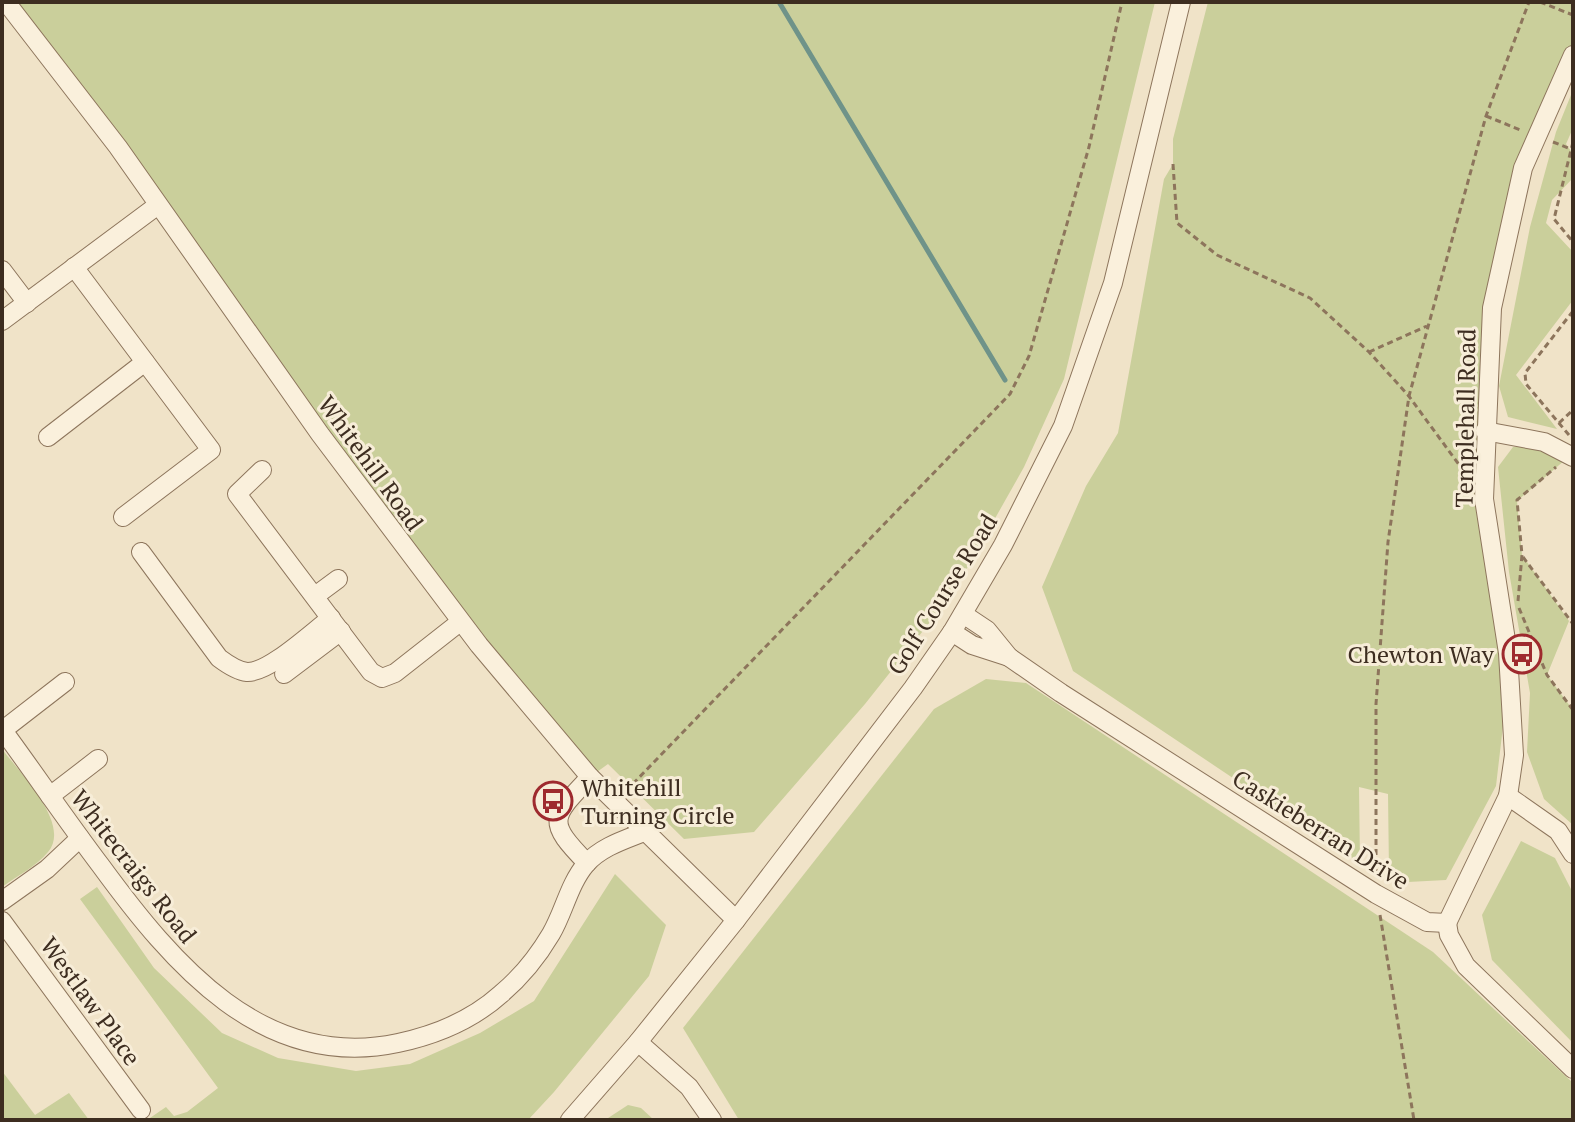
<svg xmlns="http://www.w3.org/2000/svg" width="1575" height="1122" font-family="'PT Serif',serif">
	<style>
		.green { fill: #cacf9b }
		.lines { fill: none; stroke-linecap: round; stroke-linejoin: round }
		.stream { stroke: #6f9389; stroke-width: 5 }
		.minor-casing { stroke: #8d755c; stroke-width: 20 }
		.path { stroke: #8d755c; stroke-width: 3; stroke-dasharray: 6 4; stroke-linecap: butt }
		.minor { stroke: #faf0dc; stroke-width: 18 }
		.labels { text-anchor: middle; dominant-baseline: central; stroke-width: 6; stroke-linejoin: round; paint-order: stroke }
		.street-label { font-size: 24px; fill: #3d2d20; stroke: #f7edd8 }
		.poi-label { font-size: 24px; fill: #3d2d20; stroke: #f7edd8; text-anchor: end }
	</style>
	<rect width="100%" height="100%" fill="#f0e3c8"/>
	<!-- green -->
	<g class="green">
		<path d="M6 2H1155L1064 379 1024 467 953 593 865 704 754 832 684 839 608 764 590 777 562 747Z"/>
		<path d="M1208 2H1573V55L1523 168 1492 308 1485 431 1503 726 1496 786 1446 880 1408 882 1389 872 1388 794 1359 787 1360 863 1073 671 1042 587 1086 486 1118 433 1164 179 1173 164V139Z"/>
		<path d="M1573 90V128L1566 144 1573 154V178L1552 200 1546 223 1573 252V300L1516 375 1557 429 1508 417 1499 386 1530 227 1556 132Z"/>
		<path d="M1541 446 1565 460 1517 501 1522 555 1569 621 1547 675 1573 710V825L1544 799 1527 752 1530 693 1509 572 1498 467 1513 447Z"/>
		<path d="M986 679 1026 683 1433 952 1573 1083V1120H739L683 1028 934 709Z"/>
		<path d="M2 749C19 772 72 824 48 852 37 866 17 876 2 887Z"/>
		<path d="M1521 841 1555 858 1573 893V1043L1492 960 1482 915Z"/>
		<path d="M615 874 666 925 649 976 554 1092 528 1120H147L166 1107 174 1116 187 1112 218 1088 80 899 97 887 154 968 222 1033 278 1058 356 1071 410 1064 480 1033 534 1001Z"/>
		<path d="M2 1071 35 1115 69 1093 89 1120H7L2 1117Z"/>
		<path d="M628 1105 641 1108 654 1120H605Z"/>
	</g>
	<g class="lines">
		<!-- stream -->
		<path class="stream" d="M779 2 1005 380"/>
		<!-- minor casing -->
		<g class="minor-casing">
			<g id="minor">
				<path d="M6 2 118 147 320 434 479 645 590 777 736 920"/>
				<path d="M74 267 211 450 123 517"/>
				<path d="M2 270 27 303"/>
				<path d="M2 321 158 205"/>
				<path d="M1485 431 1544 442 1573 457"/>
				<path d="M48 437 145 362"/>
				<path d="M262 470 237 494 371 672 382 678 395 673 460 622"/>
				<path d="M141 552 219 658C227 664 237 671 247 672 269 673 312 632 331 618"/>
				<path d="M315 596 338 579"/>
				<path d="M963 614 987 630 1009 657 1061 693 1376 894 1427 922 1447 923"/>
				<path d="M952 632 972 645 1009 657"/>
				<path d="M284 674 341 631"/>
				<path d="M2 729C35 774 67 821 101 866 172 963 263 1072 398 1043 436 1035 472 1020 501 994 520 978 538 956 551 934 564 912 569 884 586 864 601 847 624 840 644 832"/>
				<path d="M3 730 65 682"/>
				<path d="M50 796 98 759"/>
				<path d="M1508 796 1558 831 1573 854"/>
				<path d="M587 863C546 821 551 818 590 777"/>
				<path d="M2 901 47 869 80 838"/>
				<path d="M2 921 141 1110"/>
				<path d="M1447 923 1508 796 1514 755 1508 653 1484 499 1492 308 1523 168 1573 55"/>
				<path d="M1447 923 1449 935 1466 966 1573 1069"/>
				<path d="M638 1042 689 1087 712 1120"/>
				<path d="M570 1120 638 1042 736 920 913 688 952 632 1003 545 1063 426 1113 283 1181 2"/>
			</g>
		</g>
		<!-- path -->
		<g class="path">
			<path d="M1540 2 1573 15"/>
			<path d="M1486 116 1523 131"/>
			<path d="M1553 142 1573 150"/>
			<path d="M1573 142 1554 219 1573 242"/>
			<path d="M1173 164 1177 223 1217 255 1310 298 1369 352 1408 395 1468 477"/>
			<path d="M1369 352 1427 326"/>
			<path d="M1559 423 1573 410"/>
			<path d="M1569 435 1526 384 1525 373 1573 311"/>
			<path d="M1523 557 1573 624"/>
			<path d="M1518 601 1522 555 1517 500 1556 467"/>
			<path d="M1519 608 1547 675 1573 710"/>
			<path d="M626 791 1010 394 1029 356 1089 147 1122 2"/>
			<path d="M1376 875V704L1388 542 1409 396 1486 116 1529 2"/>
			<path d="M1380 915 1414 1120"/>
		</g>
		<!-- minor -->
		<use href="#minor" class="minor"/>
	</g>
	<!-- icons -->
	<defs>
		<g id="bus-ring" transform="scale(2)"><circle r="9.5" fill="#f7edd8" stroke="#9e2a2e" stroke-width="1.5"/><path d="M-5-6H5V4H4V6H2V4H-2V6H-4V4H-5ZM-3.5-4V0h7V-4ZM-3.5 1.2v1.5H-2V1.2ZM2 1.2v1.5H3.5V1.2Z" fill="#9e2a2e"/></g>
	</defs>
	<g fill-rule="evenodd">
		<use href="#bus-ring" x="1522" y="654"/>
		<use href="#bus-ring" x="553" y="801"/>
	</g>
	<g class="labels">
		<!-- street labels -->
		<g class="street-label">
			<text transform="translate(1465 418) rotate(-89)">Templehall Road</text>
			<text transform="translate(371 463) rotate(54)">Whitehill Road</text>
			<text transform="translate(942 594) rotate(-58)">Golf Course Road</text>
			<text transform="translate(1321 829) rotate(32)">Caskieberran Drive</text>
			<text transform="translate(134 866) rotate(52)">Whitecraigs Road</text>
			<text transform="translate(91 1001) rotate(54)">Westlaw Place</text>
		</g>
		<!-- poi labels -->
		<g class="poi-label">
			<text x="1494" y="654">Chewton Way</text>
			<text x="581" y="787" text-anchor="start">Whitehill<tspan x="581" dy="28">Turning Circle</tspan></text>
		</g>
	</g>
	<!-- border -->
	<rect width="1575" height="1122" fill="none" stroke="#3d2d20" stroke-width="8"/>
</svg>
